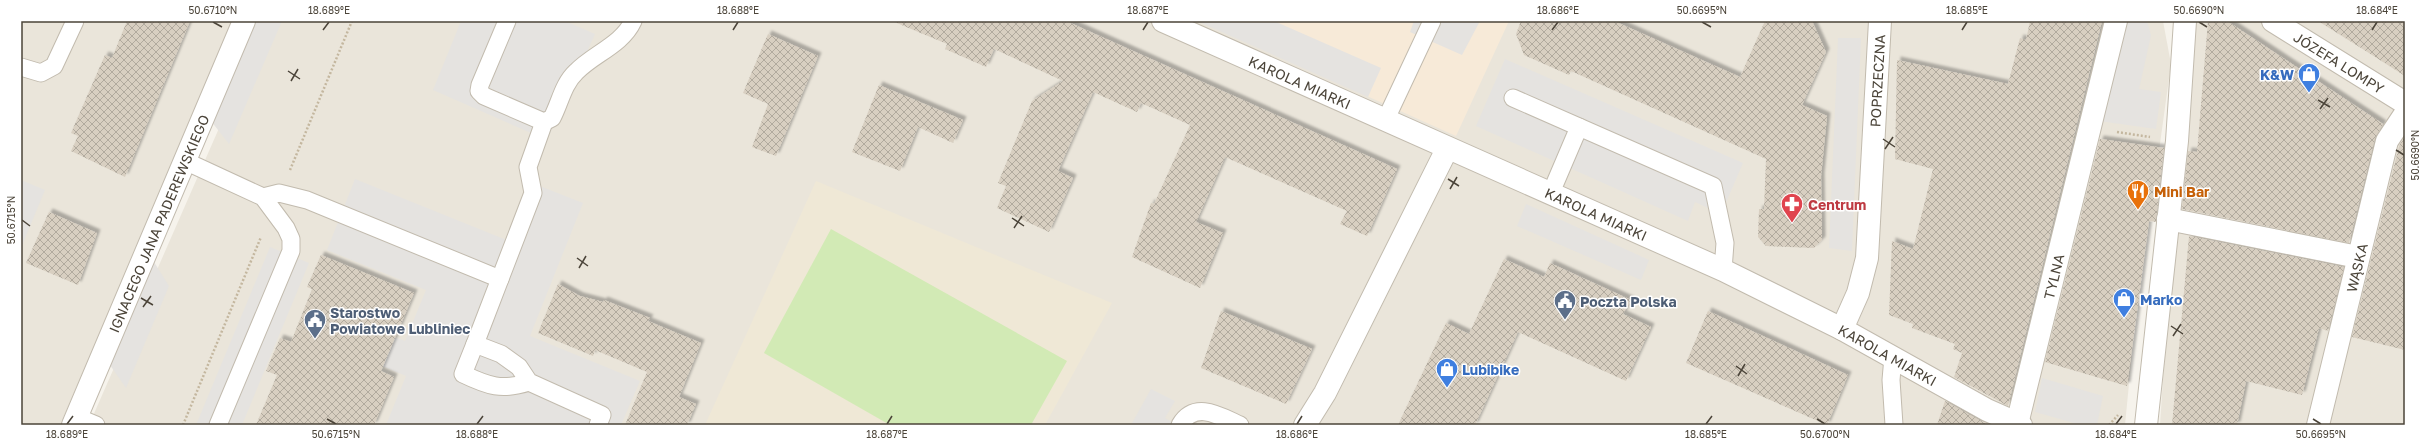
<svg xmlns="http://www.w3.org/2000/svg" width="2426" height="446" font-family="'Golos Text',sans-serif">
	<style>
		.residential { fill: #eae5da }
		.commercial { fill: #f7ead8 }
		.education { fill: #efe8d6 }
		.grass { fill: #d2eab5 }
		.parking { fill: #e5e3e0 }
		.building { fill: url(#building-cross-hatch); filter: url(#shadow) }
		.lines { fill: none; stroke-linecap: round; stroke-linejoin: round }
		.service-casing { stroke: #c2bbae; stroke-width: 19 }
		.pedestrian-casing { stroke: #c2bbae; stroke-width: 24 }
		.minor-casing { stroke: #c2bbae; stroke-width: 24 }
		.tertiary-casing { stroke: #c2bbae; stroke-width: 24 }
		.path { stroke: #c4b79f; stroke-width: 2.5; stroke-dasharray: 2 2; stroke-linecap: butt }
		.service { stroke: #fff; stroke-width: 17 }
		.pedestrian { stroke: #fff; stroke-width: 22 }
		.minor { stroke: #fff; stroke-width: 22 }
		.tertiary { stroke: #fff; stroke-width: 22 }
		.ticks { fill: none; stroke: #4b4439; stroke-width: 1.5 }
		.labels { text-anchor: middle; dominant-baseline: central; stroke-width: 3; stroke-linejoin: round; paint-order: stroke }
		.street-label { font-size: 14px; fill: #4b4439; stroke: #fff }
		.shop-label { font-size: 14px; font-weight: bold; fill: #366cbe; stroke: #fff; text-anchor: start }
		.food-label { font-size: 14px; font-weight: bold; fill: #c56008; stroke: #fff; text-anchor: start }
		.health-label { font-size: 14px; font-weight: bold; fill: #be3a42; stroke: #fff; text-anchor: start }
		.service-label { font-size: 14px; font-weight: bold; fill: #4e5e75; stroke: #fff; text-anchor: start }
		.neatline { fill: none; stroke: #4b4439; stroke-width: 1.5 }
		.ticks-label { font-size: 10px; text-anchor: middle; fill: #4b4439 }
	</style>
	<defs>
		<pattern id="building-cross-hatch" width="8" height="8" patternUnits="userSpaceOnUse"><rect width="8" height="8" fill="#d8cfc1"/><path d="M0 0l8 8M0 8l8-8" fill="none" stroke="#b1aa9e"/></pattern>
		<filter id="shadow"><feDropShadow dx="3.5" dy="-3.5" stdDeviation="1" flood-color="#0004"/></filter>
	</defs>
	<rect width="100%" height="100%" fill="#f6f3ec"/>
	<!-- residential -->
	<g class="residential">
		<path d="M21 21H235L60 425H21Z"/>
		<path d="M266 21H2163L2171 64 2134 332 2125 425H89Z"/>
		<path d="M2195 21H2405V425H2160L2166 333Z"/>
	</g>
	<!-- commercial -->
	<path class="commercial" d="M1200 21H1509L1456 136Z"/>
	<!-- education -->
	<path class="education" d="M816 181 1112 303 1045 425H705Z"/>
	<!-- grass -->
	<path class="grass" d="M831 229 1067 361 1031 425H890L764 353Z"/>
	<!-- parking -->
	<g class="parking">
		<path d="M254 21H282L229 144 211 121Z"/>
		<path d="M461 21H565L595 34 547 140 433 90Z"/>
		<path d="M1197 21H1274L1381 68 1368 97Z"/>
		<path d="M1414 21H1480L1462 55 1410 32Z"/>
		<path d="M2124 21H2147L2151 35 2139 89 2161 92 2156 129 2099 121Z"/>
		<path d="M1838 38H1861L1852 251 1829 248Z"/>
		<path d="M1505 59 1743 163 1721 214 1695 202 1688 221 1476 126Z"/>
		<path d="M355 179 509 241 532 183 583 203 530 336 640 381 621 425H386L406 376 363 358 374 329 405 341 426 290 327 250Z"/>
		<path d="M21 180 45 190 21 248Z"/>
		<path d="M1526 204 1649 260 1641 280 1517 226Z"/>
		<path d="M270 247 309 263 242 425H196Z"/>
		<path d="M154 262 169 286 126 388 110 365Z"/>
		<path d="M2042 378 2103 396 2097 425H2081L2035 412Z"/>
		<path d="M1151 389 1175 401 1165 418 1177 425H1131Z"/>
	</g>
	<!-- building -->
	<g class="building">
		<path d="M127 21H190L125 177 71 151 78 136 71 133 105 55 112 58Z"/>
		<path d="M892 21H1066L1397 169 1367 236 1340 224 1347 211 1225 157 1196 222 1223 233 1200 288 1132 257 1151 203 1154 204 1190 125 1141 103 1137 112 1093 92 1058 171 1073 178 1049 232 997 208 1006 186 998 183 1032 101 1063 81 994 49 986 67 945 49 947 44Z"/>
		<path d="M1521 21H1614L1740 77 1765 21H1812L1826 52 1802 105 1827 116 1821 176 1822 240 1814 248 1766 246 1758 237 1759 209H1764L1766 159 1571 71 1569 75 1524 55 1516 34Z"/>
		<path d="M2030 21H2102L2008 406 1954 377 1962 353 1953 349 1955 344 1912 328 1913 324 1889 315 1892 241 1913 249 1933 169 1895 159 1897 60 2008 84 2020 38 2026 40Z"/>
		<path d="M2208 21H2227L2383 124 2375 138 2349 243 2182 209 2188 151 2197 152Z"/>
		<path d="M2318 21H2405V76L2361 48Z"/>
		<path d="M768 34 818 56 776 156 752 147 768 104 743 93Z"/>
		<path d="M879 85 963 120 953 143 918 127 900 171 852 152Z"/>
		<path d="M2404 138 2405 139V350L2352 337 2399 146Z"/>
		<path d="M2100 139 2164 148 2156 222 2149 221 2127 386 2045 362Z"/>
		<path d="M49 212 97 233 78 285 26 263Z"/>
		<path d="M2189 236 2344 267 2328 331 2319 328 2302 395 2246 381 2237 425H2172Z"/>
		<path d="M321 255 414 293 381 371 394 377 374 425H256L277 375 266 371 280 338 291 342 312 289 307 287Z"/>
		<path d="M1504 259 1544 277 1550 263 1631 300 1623 314 1651 327 1626 381 1518 332 1475 425H1398L1446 323 1469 334Z"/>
		<path d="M558 284 580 296 603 302 604 300 650 318 648 321 701 343 679 397 696 404 687 425H625L647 372 595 350 593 356 538 333Z"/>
		<path d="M1221 311 1312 349 1286 404 1201 368Z"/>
		<path d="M1708 311 1848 375 1827 425 1686 363Z"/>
		<path d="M1945 401 1981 421 1990 425H1937Z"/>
	</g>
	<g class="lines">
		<!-- service casing -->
		<g class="service-casing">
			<g id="service">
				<path d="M507 21 480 85 479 91 484 96 544 122 552 118C560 103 563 84 576 72 593 54 622 45 633 21"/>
				<path d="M21 67 41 73 54 66 75 21"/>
				<path d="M1513 98 1579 127"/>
				<path d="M1385 121 1432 21"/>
				<path d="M544 122 528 167 533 193 475 344 501 354 519 367 529 382 602 415 598 425"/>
				<path d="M185 161 263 197 286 228 291 239V251L218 425"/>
				<path d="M1550 195 1579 127 1713 186 1725 243 1723 270"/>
				<path d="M263 197 279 193 307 200 500 279"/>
				<path d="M475 344 463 374C488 386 502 391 529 382"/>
				<path d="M1893 357 1891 380 1894 425"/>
				<path d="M77 417 96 425"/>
				<path d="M1180 425C1195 400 1220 416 1240 425"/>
			</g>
		</g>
		<!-- pedestrian casing -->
		<g class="pedestrian-casing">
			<g id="pedestrian">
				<path id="s1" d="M2273 21 2405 103"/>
			</g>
		</g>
		<!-- minor casing -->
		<g class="minor-casing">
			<g id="minor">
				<path id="s2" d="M1163 21 1723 270 1842 329 1987 410 2021 425"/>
				<path d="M2168 219 2358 257"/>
				<path id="s3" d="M1842 329 1858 293 1867 258 1880 21"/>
				<path id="s4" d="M2017 424 2116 21"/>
				<path d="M1305 425 1325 393 1447 149"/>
				<path id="s5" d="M2318 425 2387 141 2405 114"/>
			</g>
		</g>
		<!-- tertiary casing -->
		<g class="tertiary-casing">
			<g id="tertiary">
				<path id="s6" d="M73 425 244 21"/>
				<path d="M2146 425 2177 141 2185 21"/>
			</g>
		</g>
		<!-- path -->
		<g class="path">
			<path d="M2117 132 2150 137"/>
			<path d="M290 170 352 21"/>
			<path d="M183 425 261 237"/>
			<path d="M2109 425 2118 415"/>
		</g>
		<!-- service -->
		<use href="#service" class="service"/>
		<!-- pedestrian -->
		<use href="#pedestrian" class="pedestrian"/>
		<!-- minor -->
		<use href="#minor" class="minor"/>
		<!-- tertiary -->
		<use href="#tertiary" class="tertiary"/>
	</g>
	<!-- ticks -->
	<path class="ticks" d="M213 22 222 27M1702 22 1711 27M2199 22 2207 27M323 30 329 22M733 30 738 22M1143 30 1148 22M1552 30 1558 22M1962 30 1967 22M2372 30 2377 22M288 71 300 79M291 81 298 69M2318 100 2330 107M2320 109 2328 98M1883 139 1895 147M1885 149 1893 137M2396 150 2404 155M1448 179 1459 186M1450 189 1457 177M1012 218 1024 226M22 220 30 226M1014 228 1022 216M577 258 588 266M579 268 586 256M141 298 153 305M143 307 151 296M2171 326 2183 334M2173 336 2181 324M1736 366 1747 374M1738 376 1745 364M327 419 336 424M1817 419 1825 424M2313 419 2321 424M67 424 73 416M477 424 483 416M887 424 892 416M1297 424 1302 416M1706 424 1712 416M2116 424 2122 416"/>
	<!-- icons -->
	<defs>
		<g id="shop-pin" transform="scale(1.15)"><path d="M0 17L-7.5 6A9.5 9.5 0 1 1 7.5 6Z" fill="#3f7fe0" stroke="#fff"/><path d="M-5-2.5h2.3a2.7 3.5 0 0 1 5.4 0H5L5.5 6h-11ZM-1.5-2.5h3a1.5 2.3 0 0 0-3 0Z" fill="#fff"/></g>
		<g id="restaurant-pin" transform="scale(1.15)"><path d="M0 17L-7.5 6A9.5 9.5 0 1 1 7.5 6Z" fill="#e8710a" stroke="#fff"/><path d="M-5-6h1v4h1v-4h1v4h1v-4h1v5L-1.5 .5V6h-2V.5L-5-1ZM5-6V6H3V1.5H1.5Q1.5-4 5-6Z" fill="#fff"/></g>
		<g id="pharmacy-pin" transform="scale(1.15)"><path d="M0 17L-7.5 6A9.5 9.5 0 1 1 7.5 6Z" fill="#e0444e" stroke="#fff"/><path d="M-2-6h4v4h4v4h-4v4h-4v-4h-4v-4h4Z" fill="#fff"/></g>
		<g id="civic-pin" transform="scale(1.15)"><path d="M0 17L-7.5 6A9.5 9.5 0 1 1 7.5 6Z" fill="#5c6f8a" stroke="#fff"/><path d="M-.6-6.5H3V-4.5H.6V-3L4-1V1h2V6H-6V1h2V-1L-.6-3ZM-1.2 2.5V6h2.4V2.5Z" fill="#fff"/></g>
	</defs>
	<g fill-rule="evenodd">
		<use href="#shop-pin" x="2309" y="74"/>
		<use href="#restaurant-pin" x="2138" y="191"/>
		<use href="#pharmacy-pin" x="1792" y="204"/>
		<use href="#shop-pin" x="2124" y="299"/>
		<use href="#civic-pin" x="1565" y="301"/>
		<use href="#civic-pin" x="315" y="320"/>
		<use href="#shop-pin" x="1447" y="369"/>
	</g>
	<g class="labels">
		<!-- street labels -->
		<g class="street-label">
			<text stroke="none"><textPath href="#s1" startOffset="78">JÓZEFA LOMPY</textPath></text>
			<text stroke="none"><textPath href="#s3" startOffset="253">POPRZECZNA</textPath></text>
			<text stroke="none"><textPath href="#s2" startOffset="150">KAROLA MIARKI</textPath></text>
			<text stroke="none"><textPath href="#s2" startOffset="474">KAROLA MIARKI</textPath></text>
			<text stroke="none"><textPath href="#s6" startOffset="219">IGNACEGO JANA PADEREWSKIEGO</textPath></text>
			<text stroke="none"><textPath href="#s5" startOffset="162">WĄSKA</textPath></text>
			<text stroke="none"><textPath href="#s4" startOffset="152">TYLNA</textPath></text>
			<text stroke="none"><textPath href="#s2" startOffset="798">KAROLA MIARKI</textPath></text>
		</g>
		<!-- shop labels -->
		<g class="shop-label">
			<text x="2294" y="74" text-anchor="end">K&amp;W</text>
			<text x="2140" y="299">Marko</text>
			<text x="1462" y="369">Lubibike</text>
		</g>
		<!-- food labels -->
		<g class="food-label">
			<text x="2154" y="191">Mini Bar</text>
		</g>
		<!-- health labels -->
		<g class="health-label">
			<text x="1808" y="204">Centrum</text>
		</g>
		<!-- service labels -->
		<g class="service-label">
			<text x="1580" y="301">Poczta Polska</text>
			<text x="330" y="312">Starostwo<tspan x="330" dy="16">Powiatowe Lubliniec</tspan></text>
		</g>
	</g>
	<!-- border -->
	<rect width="2426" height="446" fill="none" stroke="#ffffff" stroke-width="44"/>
	<rect x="22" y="22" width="2382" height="402" class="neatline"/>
	<g class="ticks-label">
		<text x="213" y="14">50.6710°N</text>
		<text x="329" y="14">18.689°E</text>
		<text x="738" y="14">18.688°E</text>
		<text x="1148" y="14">18.687°E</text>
		<text x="1558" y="14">18.686°E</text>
		<text x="1702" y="14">50.6695°N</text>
		<text x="1967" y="14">18.685°E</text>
		<text x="2199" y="14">50.6690°N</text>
		<text x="2377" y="14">18.684°E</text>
		<text transform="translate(2415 155) rotate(-90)" y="4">50.6690°N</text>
		<text transform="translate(11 220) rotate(-90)" y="4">50.6715°N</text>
		<text x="67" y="438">18.689°E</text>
		<text x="336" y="438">50.6715°N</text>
		<text x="477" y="438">18.688°E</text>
		<text x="887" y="438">18.687°E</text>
		<text x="1297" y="438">18.686°E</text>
		<text x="1706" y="438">18.685°E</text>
		<text x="1825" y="438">50.6700°N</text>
		<text x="2116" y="438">18.684°E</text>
		<text x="2321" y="438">50.6695°N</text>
	</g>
</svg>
